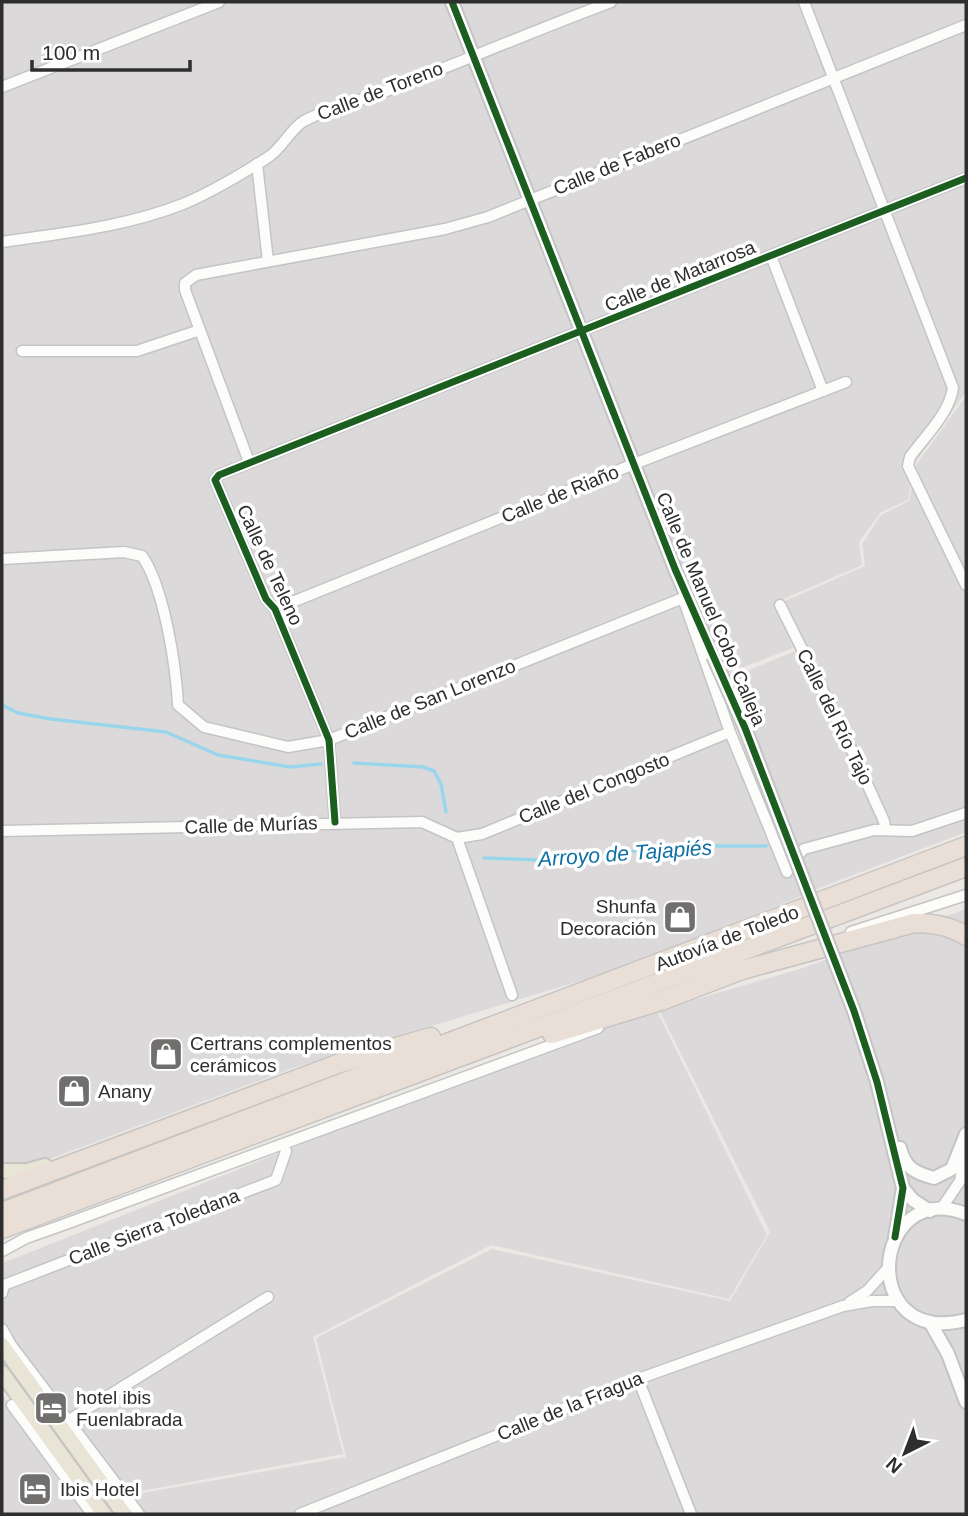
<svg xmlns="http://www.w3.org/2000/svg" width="968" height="1516" font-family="Helvetica,sans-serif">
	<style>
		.industrial { fill: #dcd9db }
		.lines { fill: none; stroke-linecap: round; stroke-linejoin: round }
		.stream { stroke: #99d6ec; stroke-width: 3.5 }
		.street-casing { stroke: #c5c4c5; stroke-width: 13 }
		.secondary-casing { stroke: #c5c4c5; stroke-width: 16 }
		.primary-casing { stroke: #c6c5c4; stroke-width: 18 }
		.highway-casing { stroke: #c6c5c4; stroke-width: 21 }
		.street { stroke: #fcfcfb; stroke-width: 10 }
		.secondary { stroke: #fcfcfb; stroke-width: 12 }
		.primary { stroke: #e8e4d6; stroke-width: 14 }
		.highway { stroke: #eadfd6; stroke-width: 18 }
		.secondary-bridge-casing { stroke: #c5c4c5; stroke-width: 16; stroke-linecap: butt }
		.secondary-bridge { stroke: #fcfcfb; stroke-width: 12 }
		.cycleway-casing { stroke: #fff; stroke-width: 11 }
		.cycleway { stroke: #1b5e20; stroke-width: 7 }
		.labels { text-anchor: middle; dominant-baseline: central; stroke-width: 7; stroke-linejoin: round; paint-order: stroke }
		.street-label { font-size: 19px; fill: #2e2e2e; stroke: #fff }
		.poi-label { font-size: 19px; fill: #2e2e2e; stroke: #fff; text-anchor: start }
		.water-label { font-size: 21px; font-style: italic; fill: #0d6fa3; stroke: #fff }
	</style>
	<rect width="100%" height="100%" fill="#ece8e4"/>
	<!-- industrial -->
	<g class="industrial">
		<path d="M2 2H966V392L914 464 908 500 881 512 859 542 862 565 774 603 793 648 715 678 801 896 626 967 290 1069 7 1175 2 1173Z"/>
		<path d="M966 396V832L814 890 730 678 795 651 776 605 865 566 862 544 881 515 909 501 916 465Z"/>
		<path d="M966 909V1514H133L120 1497 346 1457 316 1338 492 1249 730 1301 770 1232 659 1010 803 968Z"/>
		<path d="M657 1011 767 1235 729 1299 491 1245 313 1337 343 1454 119 1495 2 1337 3 1263 621 1017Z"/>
		<path d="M2 1394 28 1437 84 1514H2Z"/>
	</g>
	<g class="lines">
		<!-- stream -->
		<g class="stream">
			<path d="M2 705 18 713 51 719 166 732 218 755 290 767 321 764"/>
			<path d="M354 763 423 767 434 771 441 784 446 812"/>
			<path d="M484 858 543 860 684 846H766"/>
		</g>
		<!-- street casing -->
		<g class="street-casing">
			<g id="street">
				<path d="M804 2 953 388C949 414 925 436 910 457L908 466 966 585"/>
				<path d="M2 87 219 2"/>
				<path d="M257 164 268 261"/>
				<path d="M2 242C63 233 125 227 183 204 212 192 240 175 267 158 283 148 290 129 304 121 330 107 362 101 389 90 463 61 536 30 611 2"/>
				<path d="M771 256 823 391"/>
				<path d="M22 351H137L200 330"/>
				<path d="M249 462 185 290V283L196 275 445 229 488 217 966 25"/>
				<path d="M2 559 124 552 142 556C164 587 176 666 178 705L204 727 288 747 329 740 683 598"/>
				<path d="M684 601 730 732 787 872"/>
				<path d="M780 605 844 733 884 821 885 830"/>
				<path d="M275 609 634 464 846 382"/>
				<path d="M335 822 329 740 275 609 266 599 215 480 219 475 966 178"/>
				<path d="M2 831 422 822 457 838 512 995"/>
				<path d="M457 838 482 834 730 732"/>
				<path d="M792 861 804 849 874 830 912 831 966 813"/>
				<path d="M851 932 966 895"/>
				<path d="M941 1209 960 1181 966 1151"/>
				<path d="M2 1251 26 1238 60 1226 598 1028"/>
				<path d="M2 1293 4 1285 276 1180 286 1151"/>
				<path d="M850 1302 867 1291 887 1269"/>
				<path d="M2 1329 11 1345 139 1514"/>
				<path d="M638 1379 691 1514"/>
				<path d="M12 1405 92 1514"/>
				<path d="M69 1420 268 1297"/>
				<path d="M300 1514 638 1379 843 1306 872 1301H898"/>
			</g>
		</g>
		<!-- secondary casing -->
		<g class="secondary-casing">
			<g id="secondary">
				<path d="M452 2 675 569 713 656"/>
				<path d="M854 1011 877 1082 903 1188 895 1237"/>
				<path d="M900 1148C905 1168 915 1173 934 1178L952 1169 966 1134"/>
				<path d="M903 1188 913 1200 930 1211"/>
				<path d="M966 1214C872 1177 855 1348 966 1320"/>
				<path d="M930 1322 948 1354 966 1402"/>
			</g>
		</g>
		<!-- primary casing -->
		<g class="primary-casing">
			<g id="primary">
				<path d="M2 1171H27L45 1166"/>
				<path d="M2 1345 124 1514"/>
				<path d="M2 1373 104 1514"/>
			</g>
		</g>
		<!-- highway casing -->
		<g class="highway-casing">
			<g id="highway">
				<path d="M552 1034 661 1001 742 970 914 923C932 923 951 926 966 936"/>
				<path d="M2 1190 340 1063 431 1037"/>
				<path d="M2 1212 966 846"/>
				<path d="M2 1229 966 867"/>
			</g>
		</g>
		<!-- street -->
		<use href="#street" class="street"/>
		<!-- secondary -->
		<use href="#secondary" class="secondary"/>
		<!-- primary -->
		<use href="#primary" class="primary"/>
		<!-- highway -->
		<use href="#highway" class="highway"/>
		<!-- secondary-bridge casing -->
		<g class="secondary-bridge-casing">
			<path id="secondary-bridge" d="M713 656 745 728 854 1011"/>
		</g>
		<!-- secondary-bridge -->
		<use href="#secondary-bridge" class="secondary-bridge"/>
		<!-- cycleway casing -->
		<g class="cycleway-casing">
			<g id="cycleway">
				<path d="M452 2 675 569 745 728 854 1011 877 1082 903 1188 895 1237"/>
				<path d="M335 822 329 740 275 609 266 599 215 480 219 475 966 178"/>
			</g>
		</g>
		<!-- cycleway -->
		<use href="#cycleway" class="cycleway"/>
	</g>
	<!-- icons -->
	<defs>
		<g id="shop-square" transform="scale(1.75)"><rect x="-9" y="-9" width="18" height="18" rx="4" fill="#706f6e" stroke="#fff"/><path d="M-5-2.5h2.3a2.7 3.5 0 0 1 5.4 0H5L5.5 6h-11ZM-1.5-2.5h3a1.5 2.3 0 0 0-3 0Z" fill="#fff"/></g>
		<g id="hotel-square" transform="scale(1.75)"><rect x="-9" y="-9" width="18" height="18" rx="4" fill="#706f6e" stroke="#fff"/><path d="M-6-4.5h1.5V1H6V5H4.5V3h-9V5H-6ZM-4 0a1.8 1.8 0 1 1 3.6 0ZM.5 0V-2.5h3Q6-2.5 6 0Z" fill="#fff"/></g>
	</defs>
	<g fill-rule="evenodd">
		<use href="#shop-square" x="680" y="917"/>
		<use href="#shop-square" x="166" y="1054"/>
		<use href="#shop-square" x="74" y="1091"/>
		<use href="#hotel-square" x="51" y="1408"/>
		<use href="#hotel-square" x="35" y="1489"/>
	</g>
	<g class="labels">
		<!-- street labels -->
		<g class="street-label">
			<text transform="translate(380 91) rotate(-21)">Calle de Toreno</text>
			<text transform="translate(617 164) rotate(-22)">Calle de Fabero</text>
			<text transform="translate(680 276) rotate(-22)">Calle de Matarrosa</text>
			<text transform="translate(560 494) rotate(-22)">Calle de Riaño</text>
			<text transform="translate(270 565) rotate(65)">Calle de Teleno</text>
			<text transform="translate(711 609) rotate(67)">Calle de Manuel Cobo Calleja</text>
			<text transform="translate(430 699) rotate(-22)">Calle de San Lorenzo</text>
			<text transform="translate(835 717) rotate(64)">Calle del Río Tajo</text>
			<text transform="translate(594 788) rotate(-22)">Calle del Congosto</text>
			<text transform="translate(251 825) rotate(-2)">Calle de Murías</text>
			<text transform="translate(727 938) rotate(-21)">Autovía de Toledo</text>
			<text transform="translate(154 1227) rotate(-21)">Calle Sierra Toledana</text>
			<text transform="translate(570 1406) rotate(-22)">Calle de la Fragua</text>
		</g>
		<!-- poi labels -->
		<g class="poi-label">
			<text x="656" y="906" text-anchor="end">Shunfa<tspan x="656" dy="22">Decoración</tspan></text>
			<text x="190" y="1043">Certrans complementos<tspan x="190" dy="22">cerámicos</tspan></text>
			<text x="98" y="1091">Anany</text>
			<text x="76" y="1397">hotel ibis<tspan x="76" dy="22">Fuenlabrada</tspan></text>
			<text x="60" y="1489">Ibis Hotel</text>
		</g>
		<!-- water labels -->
		<g class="water-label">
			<text transform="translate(625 853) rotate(-4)">Arroyo de Tajapiés</text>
		</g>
	</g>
	<!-- border -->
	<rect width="968" height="1516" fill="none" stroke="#2e2e2e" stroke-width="7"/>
	<!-- north arrow -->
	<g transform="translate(905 1453) rotate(222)" stroke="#ffffff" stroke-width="5" paint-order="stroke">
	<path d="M0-5L12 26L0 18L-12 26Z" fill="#2e2e2e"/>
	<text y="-10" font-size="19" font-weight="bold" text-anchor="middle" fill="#2e2e2e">N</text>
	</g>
	<!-- scale -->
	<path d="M32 60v10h158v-10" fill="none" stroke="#2e2e2e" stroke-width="3.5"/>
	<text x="42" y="60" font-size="21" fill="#2e2e2e" stroke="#ffffff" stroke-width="5" paint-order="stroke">100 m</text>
</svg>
